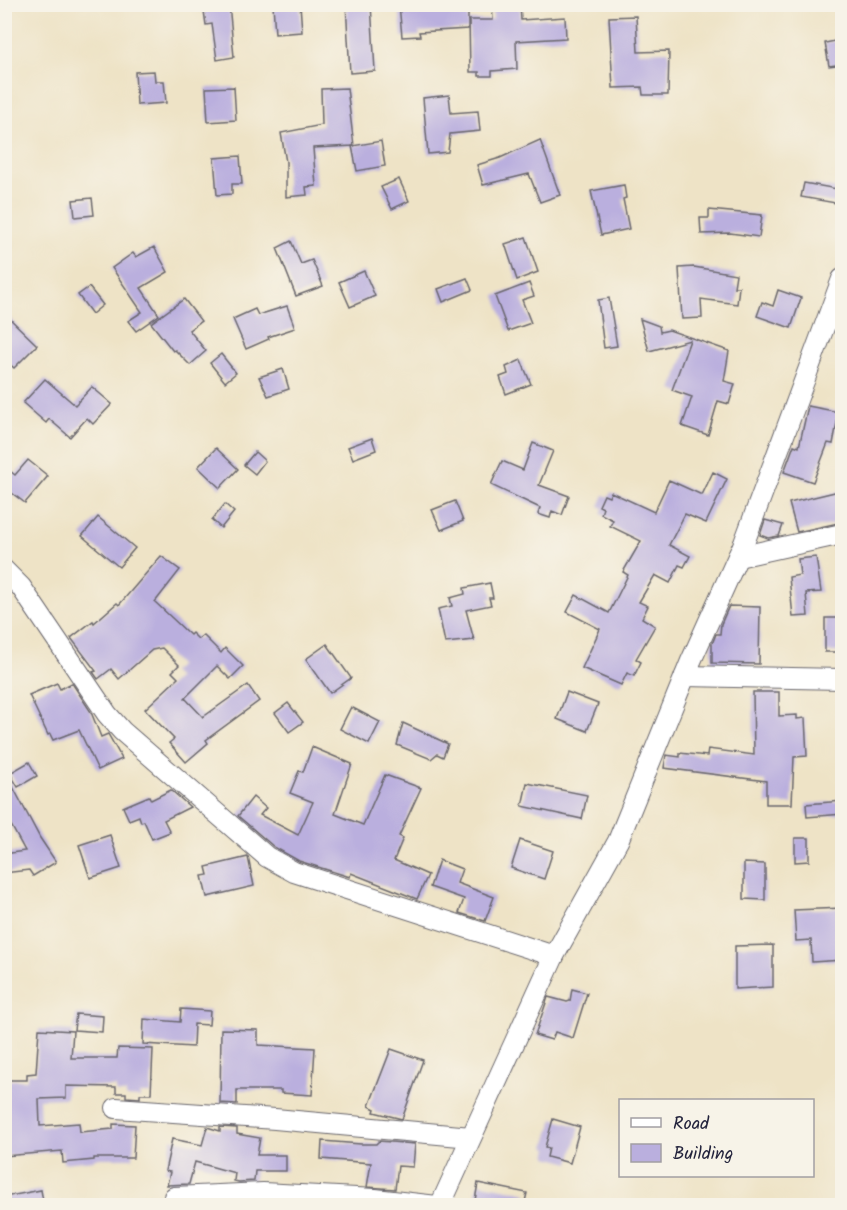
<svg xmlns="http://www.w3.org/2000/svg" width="847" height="1210" font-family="Kalam,sans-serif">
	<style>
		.building { fill: #baafde }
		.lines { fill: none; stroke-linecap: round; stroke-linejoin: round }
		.street-casing { stroke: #69666c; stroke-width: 22 }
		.street { stroke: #fff; stroke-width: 20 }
	</style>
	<rect width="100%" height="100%" fill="#f7f3e8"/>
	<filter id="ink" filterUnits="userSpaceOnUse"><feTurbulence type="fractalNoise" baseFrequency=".0167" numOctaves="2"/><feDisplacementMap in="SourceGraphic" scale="12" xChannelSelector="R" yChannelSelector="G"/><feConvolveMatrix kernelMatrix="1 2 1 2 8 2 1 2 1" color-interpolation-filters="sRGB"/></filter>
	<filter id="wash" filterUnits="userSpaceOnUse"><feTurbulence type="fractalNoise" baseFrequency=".008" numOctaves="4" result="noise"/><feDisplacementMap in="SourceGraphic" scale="24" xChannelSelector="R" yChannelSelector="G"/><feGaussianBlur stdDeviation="1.35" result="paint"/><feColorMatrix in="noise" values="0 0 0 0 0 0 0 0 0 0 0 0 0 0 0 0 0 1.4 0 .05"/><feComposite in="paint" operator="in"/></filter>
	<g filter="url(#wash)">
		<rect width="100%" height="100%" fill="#eee3c6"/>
		<g id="blocks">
			<!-- building -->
			<g class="building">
				<path d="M203 4H229L234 57 217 60 212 24 206 25Z"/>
				<path d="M273 4H300L302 32 275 34Z"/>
				<path d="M346 4H371L375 71 350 73Z"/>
				<path d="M399 4H468V29L419 32 420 36 402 37Z"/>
				<path d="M492 4H520L521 20 565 17 566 38 516 41 517 69 492 71V76H479V72H470L469 20H493Z"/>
				<path d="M636 16 638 52 669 51 668 95H643L642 87 613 88 609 17Z"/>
				<path d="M840 40 843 64 829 66 825 43Z"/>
				<path d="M154 71 155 81H164L166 103 137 105 135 72Z"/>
				<path d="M234 87 236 120 208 122 206 88Z"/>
				<path d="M347 88 354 146 313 148 316 186 306 187 307 195 286 197V162L281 133 322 125 321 89Z"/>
				<path d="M449 95 451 113 478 111 480 131 450 134 448 152 428 154 423 98Z"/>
				<path d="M540 140 560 195 540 202 529 174 483 185 477 165 500 158Z"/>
				<path d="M381 141 385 166 357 171 352 146Z"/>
				<path d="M240 156 242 184H232V194L217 195 214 158Z"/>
				<path d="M399 179 409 201 392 209 381 187Z"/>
				<path d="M804 183 843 190 841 204 801 197Z"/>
				<path d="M624 185 626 198 623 199 629 229 601 235 591 191Z"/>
				<path d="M92 198 94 215 75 217 73 200Z"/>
				<path d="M709 210 762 215 759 237 730 233 701 234 700 218H709Z"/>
				<path d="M526 237 538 272 517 280 505 244Z"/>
				<path d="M291 241 301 264 312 260 323 286 296 296 277 248Z"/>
				<path d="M154 247 168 272 141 288 159 315 136 331 128 321 142 312 112 268 133 253 136 257Z"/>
				<path d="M694 267 736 274 734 287H739L737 304 701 299 702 318 682 319 679 268Z"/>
				<path d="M364 271 375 296 350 307 339 282Z"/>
				<path d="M467 278 472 290 443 302 438 289Z"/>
				<path d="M529 283 534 296 522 300 531 323 508 331 495 296Z"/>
				<path d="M89 287 103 305 92 314 78 295Z"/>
				<path d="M778 290 801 298 791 328 757 316 762 302 773 306Z"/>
				<path d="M609 298 617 346 604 348 598 300Z"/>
				<path d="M184 299 201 321 189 330 206 351 190 365 175 350 173 351 151 323Z"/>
				<path d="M287 306 295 328 268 337 269 339 246 349 233 319 255 309 258 315Z"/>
				<path d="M4 313 37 345 14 368 4 359Z"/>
				<path d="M640 319 659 326 660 332 669 330 729 351 724 381 735 384 729 404 718 401 708 435 682 426 692 397 672 390 690 340 649 351Z"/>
				<path d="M221 354 236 373 225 382 210 363Z"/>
				<path d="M521 360 531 384 506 394 500 377 508 374 506 367Z"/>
				<path d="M283 369 289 389 268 396 259 377Z"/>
				<path d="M45 379 75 405 92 387 112 404 93 424 87 418 70 437 49 419 46 423 23 403Z"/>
				<path d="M808 406 839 412 833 444 828 443 813 482 784 472 794 445 799 447Z"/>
				<path d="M372 438 376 450 353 459 348 447Z"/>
				<path d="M533 443 553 451 539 485 569 496 562 515 552 511 550 518 538 514 540 508 491 485 502 461 523 470Z"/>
				<path d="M216 448 238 469 220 488 198 467Z"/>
				<path d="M255 452 265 461 255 474 244 465Z"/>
				<path d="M28 460 48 476 25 503 4 487V466L15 475Z"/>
				<path d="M713 472 727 479 706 523 685 514 669 545 690 556 684 567 679 565 670 583 655 575 639 602 648 606 642 618 655 626 636 659 641 662 634 676 627 673 621 685 582 668 600 629 567 612 576 595 609 613 628 575 623 572 641 541 610 526 613 520 601 514 603 508 599 506 604 495 609 497 611 492 654 512 669 480 702 495Z"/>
				<path d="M843 490V522L797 532 789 503Z"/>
				<path d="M455 501 463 521 441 530 432 510Z"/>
				<path d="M225 504 234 512 221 528 212 520Z"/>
				<path d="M98 517 135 548 119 567 82 536Z"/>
				<path d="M765 520 783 525 779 536 768 538 760 535Z"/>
				<path d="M161 556 180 570 155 602 190 635 192 633 198 639 203 635 221 653 225 648 243 666 230 679 217 666 185 698 203 717 248 685 259 701 206 740 208 743 186 762 169 743 174 739 145 709 178 678 172 672 179 665 162 648 152 650 119 679 111 669 98 679 93 672 96 671 71 638 93 621 94 623 117 603 119 605Z"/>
				<path d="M816 557 821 592 806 593 808 616 793 617 789 577 800 575 798 559Z"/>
				<path d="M490 583 493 598H489L491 605 466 610 474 640 445 643 438 609 452 606 450 598 465 594 464 588Z"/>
				<path d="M729 606 760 607 759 664 712 663V644L716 634H720L721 624Z"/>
				<rect x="825" y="618" width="18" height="34"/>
				<path d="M327 644 351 678 330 693 306 659Z"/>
				<path d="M57 683 60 689 72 683 91 712 101 737 108 734 122 759 98 770 79 730 53 740 50 734 48 735 29 695Z"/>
				<path d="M567 692 598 704 587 731 557 719Z"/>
				<path d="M753 692H779V716L797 715V719L805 718 807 756 794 757 792 804H766V781L664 768 666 755 680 757V753L707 756 708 749 754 755Z"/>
				<path d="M288 703 303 722 289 732 275 713Z"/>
				<path d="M351 707 380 722 369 744 340 729Z"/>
				<path d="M403 723 448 744 443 757 437 754 431 759 397 745Z"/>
				<path d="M312 747 352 764 335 814 363 825 385 775 421 788 399 836 403 838 394 860 428 875 417 899 351 873 350 877 299 861 274 847 238 816 253 797 266 808 260 815 298 835 313 802 290 793 299 771 303 772Z"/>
				<path d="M29 762 37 776 18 787 10 773Z"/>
				<path d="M4 770 40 838 56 862 33 876 29 870 4 873V854L25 851 4 812Z"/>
				<path d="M527 783 587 795 582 819 522 806Z"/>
				<path d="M171 790 190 807 164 820 170 832 152 839 144 821 141 822 139 816 129 820 123 807 149 796 151 800Z"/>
				<path d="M843 801V814L807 817 806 804Z"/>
				<path d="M110 835 121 868 90 878 79 845Z"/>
				<path d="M795 838H809V861L795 862Z"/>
				<path d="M520 840 553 851 544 879 511 868Z"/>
				<path d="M248 857 254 886 207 897 202 876 208 875 206 867Z"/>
				<path d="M439 860 462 869 457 883 494 897 485 921 459 913 464 899 430 887Z"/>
				<path d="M744 863 765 864V900L744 899Z"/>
				<path d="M843 908V960L812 962 811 940 796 941 794 910Z"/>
				<path d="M773 945V987L735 989V946Z"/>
				<path d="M572 989 587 993 573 1038 555 1032 552 1040 535 1035 548 997 567 1002 570 1001Z"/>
				<path d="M181 1009 210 1011 209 1025 194 1024 193 1047 143 1044 144 1019 180 1022Z"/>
				<path d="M76 1014 103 1016 102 1032 74 1030Z"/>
				<path d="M39 1029 73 1031 71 1058H117L118 1048 153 1049 151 1094H140V1098L126 1097V1093H116V1087L66 1086V1098L39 1099 40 1126 79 1123 80 1132 113 1129V1124L135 1125 133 1158H94V1160L63 1163 62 1151 4 1156 6 1080H27V1074L36 1073Z"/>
				<path d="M221 1029 258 1030V1045L315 1048 312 1095 281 1093V1090H237V1104L220 1103Z"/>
				<path d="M391 1049 423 1060 402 1119 374 1112 375 1109 369 1106Z"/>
				<path d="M553 1119 580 1127 570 1163 547 1157 549 1148 545 1147Z"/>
				<path d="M207 1127 220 1131V1127L237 1128V1134L260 1138 257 1155H286V1171H255L254 1181 239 1182 234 1181 235 1173 195 1162 189 1184 167 1185 170 1172 165 1171 172 1139 202 1145Z"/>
				<path d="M322 1141 361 1144H376L379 1141 415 1144 413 1167 398 1166 395 1189 367 1187 371 1163 321 1159Z"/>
				<path d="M478 1183 527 1193 524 1206H474Z"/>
				<path d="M41 1190 44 1206H4V1197Z"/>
			</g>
		</g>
	</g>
	<g filter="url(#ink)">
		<use href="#blocks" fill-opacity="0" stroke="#69666c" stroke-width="1.5"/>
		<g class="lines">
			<!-- street casing -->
			<g class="street-casing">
				<g id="street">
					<path d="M738 557 842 534"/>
					<path d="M4 570 21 587 107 714 122 731 267 857 294 872 554 956"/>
					<path d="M685 676 842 679"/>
					<path d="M116 1108 275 1119 471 1137"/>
					<path d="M174 1197 263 1193 375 1199 437 1206"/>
					<path d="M440 1206 554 956 618 841 691 661 744 543 842 279"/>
				</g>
			</g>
			<!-- street -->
			<use href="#street" class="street"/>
		</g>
	</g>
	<!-- margin -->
	<rect width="847" height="1210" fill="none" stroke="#f7f3e8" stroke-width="24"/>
	<!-- legend -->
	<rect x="619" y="1099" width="195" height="78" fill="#f7f3e8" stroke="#a29fa3" stroke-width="1.5"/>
	<rect x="631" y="1118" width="30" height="9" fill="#ffffff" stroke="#a29fa3" stroke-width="1.5"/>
	<text x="673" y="1129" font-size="18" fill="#22223b">Road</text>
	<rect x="631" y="1144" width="30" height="18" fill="#baafde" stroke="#a29fa3" stroke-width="1.5"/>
	<text x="673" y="1159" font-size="18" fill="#22223b">Building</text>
</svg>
